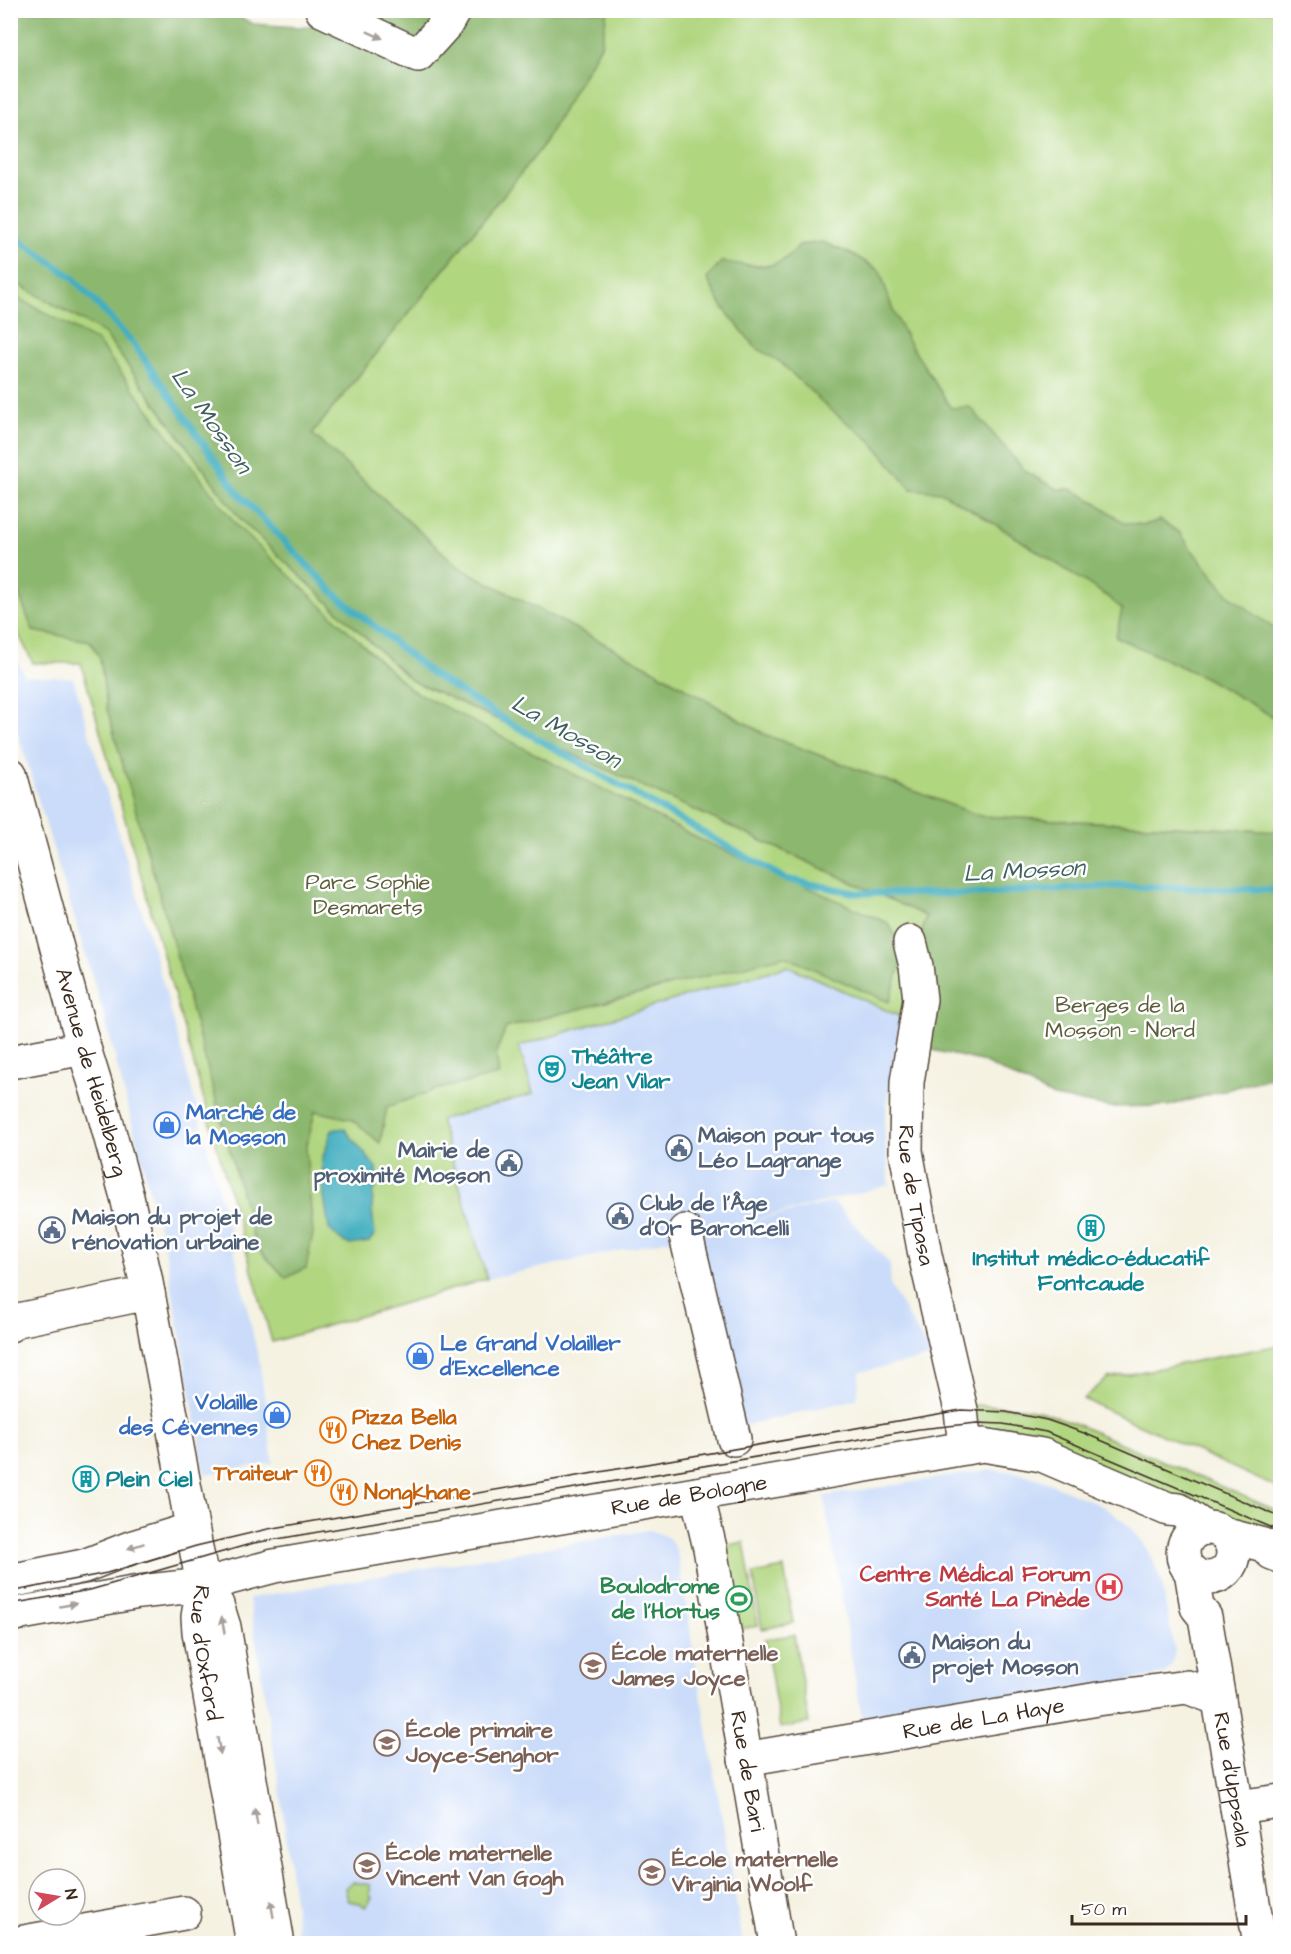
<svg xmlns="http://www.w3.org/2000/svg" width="1291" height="1954" font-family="'Architects Daughter',sans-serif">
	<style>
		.built { fill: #cadcf9 }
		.green { fill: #b0d680; stroke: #76804f; stroke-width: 1.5 }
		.forest { fill: #8cb76e; stroke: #647046; stroke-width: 1.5 }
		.water { fill: #43afc0; stroke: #3f6c6f; stroke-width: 1.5 }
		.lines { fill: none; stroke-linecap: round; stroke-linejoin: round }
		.stream { stroke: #43afc0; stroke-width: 7 }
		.minor-casing { stroke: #57483b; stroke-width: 36 }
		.minor { stroke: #fff; stroke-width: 33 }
		.tram { stroke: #3b2a1e; stroke-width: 1.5 }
		.oneway { fill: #a79f9a }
		.labels { text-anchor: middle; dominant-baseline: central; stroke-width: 5; stroke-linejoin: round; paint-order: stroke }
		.park-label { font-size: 22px; fill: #5e5e3b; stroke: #fff }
		.culture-label { font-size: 22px; font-weight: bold; fill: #0d838f; stroke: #fff; text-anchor: start }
		.street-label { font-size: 22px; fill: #3b2a1e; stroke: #fff }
		.shop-label { font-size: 22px; font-weight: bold; fill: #366cbe; stroke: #fff; text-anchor: start }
		.service-label { font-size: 22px; font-weight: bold; fill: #4e5e75; stroke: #fff; text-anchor: start }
		.food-label { font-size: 22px; font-weight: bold; fill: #c56008; stroke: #fff; text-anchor: start }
		.health-label { font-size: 22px; font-weight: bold; fill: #be3a42; stroke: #fff; text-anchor: end }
		.leisure-label { font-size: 22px; font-weight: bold; fill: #27864d; stroke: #fff; text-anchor: end }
		.education-label { font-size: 22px; font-weight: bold; fill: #785e54; stroke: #fff; text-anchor: start }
		.water-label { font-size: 24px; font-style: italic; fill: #3e5f5f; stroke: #fff }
	</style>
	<rect width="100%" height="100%" fill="#fff"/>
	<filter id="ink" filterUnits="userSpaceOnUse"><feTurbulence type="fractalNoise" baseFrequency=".0167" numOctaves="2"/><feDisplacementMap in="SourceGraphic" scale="12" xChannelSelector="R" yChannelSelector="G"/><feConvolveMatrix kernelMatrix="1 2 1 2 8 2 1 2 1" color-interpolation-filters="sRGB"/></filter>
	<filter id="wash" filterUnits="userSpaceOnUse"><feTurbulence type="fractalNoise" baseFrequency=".008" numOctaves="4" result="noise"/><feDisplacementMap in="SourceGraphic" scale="24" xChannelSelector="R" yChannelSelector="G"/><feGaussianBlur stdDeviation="1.35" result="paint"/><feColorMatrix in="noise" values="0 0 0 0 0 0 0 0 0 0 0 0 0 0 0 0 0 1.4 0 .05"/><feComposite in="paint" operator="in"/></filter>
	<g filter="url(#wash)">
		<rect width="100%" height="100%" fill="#f5f2e2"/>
		<!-- built -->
		<g class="built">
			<path d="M10 648 25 676 73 678 166 993 232 1240 260 1365 273 1463 205 1474 166 1254 103 1011 11 711Z"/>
			<path d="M788 966 901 1017 884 1123 889 1185 719 1229 834 1202 890 1264 891 1287 932 1357 860 1372 857 1399 742 1426 697 1234 487 1279 440 1120 532 1094 519 1046Z"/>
			<path d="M991 1470 1014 1472 1037 1478 1104 1507 1128 1525 1142 1541 1154 1563 1161 1581 1175 1652 1172 1664 1164 1674 864 1730 824 1496Z"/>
			<path d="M650 1530 669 1538 677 1552 743 1943H299L282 1802 249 1598Z"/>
		</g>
		<!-- green -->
		<g class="green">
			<path d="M607 11H1280V834L1252 830 980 816 766 735 647 666 460 568 312 434 541 148 601 45Z"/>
			<path d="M11 280 104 333 241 520 411 680 926 916 901 1017 788 966 519 1046 533 1094 440 1120 487 1279 272 1342 81 663H33L11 619Z"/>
			<path d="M1280 1345V1489L1083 1399 1108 1378Z"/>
			<path d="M972 1405 1017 1407 1043 1412 1074 1423 1280 1512V1544L1089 1462 990 1432 978 1421Z"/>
			<path d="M744 1542 758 1626 729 1631 716 1547Z"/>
			<path d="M784 1568 793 1623 762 1629 753 1574Z"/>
			<path d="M794 1635 809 1723 780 1728 765 1639Z"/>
			<path d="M353 1882 370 1885V1895L372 1898 365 1907 360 1903 349 1901 345 1888Z"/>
		</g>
		<!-- forest -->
		<g class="forest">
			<path d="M10 11H228L253 24 298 27 353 21 391 11H607L601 45 541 148 312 434 460 568 647 666 766 735 980 816 1280 832V1075L1168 1106 1109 1107 1054 1097 981 1061 932 1050 901 1017 926 916 411 680 241 520 104 333 11 280Z"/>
			<path d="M822 242 854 255 880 271 892 308 908 341 951 408 970 407 1026 472 1057 489H1071L1097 503 1124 523 1145 525 1160 520 1180 533 1191 549 1229 595 1280 633V721L1206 678 1116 637 1122 609 1107 596 992 522 941 492 911 489 871 441 828 408 780 362 755 347 722 306 707 279 721 262C756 265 776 275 799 245Z"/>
			<path d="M11 294 97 341 237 526 410 689 699 839 888 923 905 951 889 1002 784 956 506 1028 496 1052 499 1075 435 1090 387 1107 380 1143 351 1119 315 1111 306 1149 313 1234 306 1268 286 1278 256 1247 181 971 107 709 100 658 90 641 33 631 11 574Z"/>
		</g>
		<!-- water -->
		<path class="water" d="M344 1128 377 1169 378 1184 373 1193 372 1210 375 1234 369 1242 350 1245 340 1240 329 1229 323 1189 322 1159 332 1130Z"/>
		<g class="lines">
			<!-- stream -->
			<path class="stream" d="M10 233 73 278 133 343 237 492 334 593 431 673 508 722 785 879 856 893 962 894 1121 886 1280 890"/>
		</g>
	</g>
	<g filter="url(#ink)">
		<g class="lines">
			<!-- minor casing -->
			<g class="minor-casing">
				<g id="minor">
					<path d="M322 10 418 55 446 24 454 10"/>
					<path id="s1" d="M10 774 84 1048 104 1113 127 1197 145 1277 203 1585 198 1617 199 1632 253 1944"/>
					<path id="s2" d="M910 942 916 966 920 999 907 1082 906 1151 925 1255 961 1410 965 1447"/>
					<path d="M10 1062 84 1048"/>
					<path d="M685 1231 734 1439"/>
					<path d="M10 1325 13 1321 148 1293"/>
					<path id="s3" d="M697 1494 710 1548 777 1944"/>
					<circle cx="1208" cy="1553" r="25"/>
					<path d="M1226 1535 1264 1545 1272 1553 1280 1556"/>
					<path id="s4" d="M1191 1571 1197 1607 1205 1617 1260 1944"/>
					<path d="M10 1581 84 1566 130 1548 192 1529"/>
					<path d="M203 1585 217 1605 224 1627 278 1944"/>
					<path id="s5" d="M10 1615 139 1592 203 1585 274 1566 983 1445 1042 1455 1168 1509 1179 1510 1205 1528"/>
					<path id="s6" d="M745 1759 1098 1699 1187 1687 1219 1699"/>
					<path d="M1237 1807 1280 1801"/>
					<path d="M13 1944 184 1913"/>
				</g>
			</g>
			<!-- minor -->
			<use href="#minor" class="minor"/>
			<!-- tram -->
			<g class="tram">
				<path d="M10 1592 107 1573 196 1546 268 1529 961 1410 1006 1412 1047 1420 1084 1433 1280 1517"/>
				<path d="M10 1604 90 1590 254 1543 919 1429 977 1423 1003 1424 1046 1432 1280 1531"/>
			</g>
		</g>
		<!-- one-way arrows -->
		<defs><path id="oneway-solid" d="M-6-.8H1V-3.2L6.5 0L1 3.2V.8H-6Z" transform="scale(1.5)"/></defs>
		<g class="oneway">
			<use href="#oneway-solid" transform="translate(375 35) rotate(24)"/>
			<use href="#oneway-solid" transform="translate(136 1546) rotate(162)"/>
			<use href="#oneway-solid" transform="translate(68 1605) rotate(-10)"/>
			<use href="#oneway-solid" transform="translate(223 1625) rotate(-101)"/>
			<use href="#oneway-solid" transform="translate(219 1746) rotate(80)"/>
			<use href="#oneway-solid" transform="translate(256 1817) rotate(-100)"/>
			<use href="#oneway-solid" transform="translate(272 1909) rotate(-100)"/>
		</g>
	</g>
	<!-- icons -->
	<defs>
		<g id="theatre-ring" transform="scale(1.35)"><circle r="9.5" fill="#fff" stroke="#0f9aa8" stroke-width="1.5"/><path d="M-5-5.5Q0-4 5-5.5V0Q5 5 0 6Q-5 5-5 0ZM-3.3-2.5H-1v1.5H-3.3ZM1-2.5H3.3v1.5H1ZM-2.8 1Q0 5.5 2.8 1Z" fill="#0f9aa8"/></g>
		<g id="shop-ring" transform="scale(1.35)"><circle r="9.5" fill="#fff" stroke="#3f7fe0" stroke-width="1.5"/><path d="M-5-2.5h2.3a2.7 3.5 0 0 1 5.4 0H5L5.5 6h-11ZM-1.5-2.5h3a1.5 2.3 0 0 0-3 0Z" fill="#3f7fe0"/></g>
		<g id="civic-ring" transform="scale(1.35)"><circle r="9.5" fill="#fff" stroke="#5c6f8a" stroke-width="1.5"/><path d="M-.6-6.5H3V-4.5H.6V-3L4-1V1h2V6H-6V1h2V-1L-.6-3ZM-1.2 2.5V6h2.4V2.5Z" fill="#5c6f8a"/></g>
		<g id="building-ring" transform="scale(1.35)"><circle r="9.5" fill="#fff" stroke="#0f9aa8" stroke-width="1.5"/><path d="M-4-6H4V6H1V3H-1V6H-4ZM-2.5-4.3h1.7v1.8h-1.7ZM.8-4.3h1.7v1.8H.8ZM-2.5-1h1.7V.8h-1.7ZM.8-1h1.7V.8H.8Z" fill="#0f9aa8"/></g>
		<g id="restaurant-ring" transform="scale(1.35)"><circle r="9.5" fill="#fff" stroke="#e8710a" stroke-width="1.5"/><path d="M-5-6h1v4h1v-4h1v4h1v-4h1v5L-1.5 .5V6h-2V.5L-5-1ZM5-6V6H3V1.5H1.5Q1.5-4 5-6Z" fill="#e8710a"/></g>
		<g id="hospital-ring" transform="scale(1.35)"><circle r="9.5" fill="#fff" stroke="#e0444e" stroke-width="1.5"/><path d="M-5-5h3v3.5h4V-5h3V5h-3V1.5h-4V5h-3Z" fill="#e0444e"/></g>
		<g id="stadium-ring" transform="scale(1.35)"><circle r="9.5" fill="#fff" stroke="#2e9e5b" stroke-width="1.5"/><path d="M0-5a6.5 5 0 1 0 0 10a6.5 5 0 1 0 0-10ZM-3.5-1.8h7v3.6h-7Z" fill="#2e9e5b"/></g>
		<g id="school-ring" transform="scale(1.35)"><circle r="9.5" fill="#fff" stroke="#8d6e63" stroke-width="1.5"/><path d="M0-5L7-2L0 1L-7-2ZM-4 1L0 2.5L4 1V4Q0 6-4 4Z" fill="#8d6e63"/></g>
	</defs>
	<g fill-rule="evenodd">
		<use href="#theatre-ring" x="552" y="1069"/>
		<use href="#shop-ring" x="167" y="1125"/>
		<use href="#civic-ring" x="679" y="1148"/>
		<use href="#civic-ring" x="509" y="1163"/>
		<use href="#civic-ring" x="620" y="1216"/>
		<use href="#building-ring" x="1091" y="1228"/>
		<use href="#civic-ring" x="52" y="1230"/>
		<use href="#shop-ring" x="420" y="1356"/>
		<use href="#shop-ring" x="277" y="1415"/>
		<use href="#restaurant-ring" x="333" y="1430"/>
		<use href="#restaurant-ring" x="318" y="1473"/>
		<use href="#building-ring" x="86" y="1479"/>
		<use href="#restaurant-ring" x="344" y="1492"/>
		<use href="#hospital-ring" x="1109" y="1587"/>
		<use href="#stadium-ring" x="739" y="1599"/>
		<use href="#civic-ring" x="912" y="1655"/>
		<use href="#school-ring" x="593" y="1666"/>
		<use href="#school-ring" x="387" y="1743"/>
		<use href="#school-ring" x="367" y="1866"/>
		<use href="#school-ring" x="652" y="1872"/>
	</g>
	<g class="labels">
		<!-- park labels -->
		<g class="park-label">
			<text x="368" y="882">Parc Sophie<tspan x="368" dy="25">Desmarets</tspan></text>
			<text x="1120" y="1005">Berges de la<tspan x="1120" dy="25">Mosson - Nord</tspan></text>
		</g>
		<!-- culture labels -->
		<g class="culture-label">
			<text x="572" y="1056">Théâtre<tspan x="572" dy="25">Jean Vilar</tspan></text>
			<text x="1091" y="1258" text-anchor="middle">Institut médico-éducatif<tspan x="1091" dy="25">Fontcaude</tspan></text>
			<text x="106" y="1479">Plein Ciel</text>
		</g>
		<!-- street labels -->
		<g class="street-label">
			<text stroke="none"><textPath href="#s1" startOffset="309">Avenue de Heidelberg</textPath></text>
			<text stroke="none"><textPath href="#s2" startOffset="256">Rue de Tipasa</textPath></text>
			<text stroke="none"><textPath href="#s5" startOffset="690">Rue de Bologne</textPath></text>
			<text stroke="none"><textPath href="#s1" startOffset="903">Rue d'Oxford</textPath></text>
			<text stroke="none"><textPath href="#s6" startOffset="242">Rue de La Haye</textPath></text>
			<text stroke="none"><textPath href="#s3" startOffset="282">Rue de Bari</textPath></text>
			<text stroke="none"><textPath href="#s4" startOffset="214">Rue d'Uppsala</textPath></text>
		</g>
		<!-- shop labels -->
		<g class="shop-label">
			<text x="186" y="1112">Marché de<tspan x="186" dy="25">la Mosson</tspan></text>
			<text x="440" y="1343">Le Grand Volailler<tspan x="440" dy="25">d'Excellence</tspan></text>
			<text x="258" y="1402" text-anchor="end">Volaille<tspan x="258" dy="25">des Cévennes</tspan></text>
		</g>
		<!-- service labels -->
		<g class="service-label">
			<text x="698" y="1135">Maison pour tous<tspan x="698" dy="25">Léo Lagrange</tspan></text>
			<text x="490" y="1150" text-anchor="end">Mairie de<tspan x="490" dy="25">proximité Mosson</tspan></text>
			<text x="640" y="1203">Club de l'Âge<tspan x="640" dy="25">d'Or Baroncelli</tspan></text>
			<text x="72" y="1217">Maison du projet de<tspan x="72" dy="25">rénovation urbaine</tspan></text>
			<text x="932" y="1642">Maison du<tspan x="932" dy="25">projet Mosson</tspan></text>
		</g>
		<!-- food labels -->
		<g class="food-label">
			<text x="352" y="1417">Pizza Bella<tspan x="352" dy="25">Chez Denis</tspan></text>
			<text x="298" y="1473" text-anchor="end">Traiteur</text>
			<text x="364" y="1492">Nongkhane</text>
		</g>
		<!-- health labels -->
		<g class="health-label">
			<text x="1090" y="1574">Centre Médical Forum<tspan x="1090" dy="25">Santé La Pinède</tspan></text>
		</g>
		<!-- leisure labels -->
		<g class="leisure-label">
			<text x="720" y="1586">Boulodrome<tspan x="720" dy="25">de l'Hortus</tspan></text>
		</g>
		<!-- education labels -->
		<g class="education-label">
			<text x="612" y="1653">École maternelle<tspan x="612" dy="25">James Joyce</tspan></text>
			<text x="406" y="1730">École primaire<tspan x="406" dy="25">Joyce-Senghor</tspan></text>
			<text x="386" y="1853">École maternelle<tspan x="386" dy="25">Vincent Van Gogh</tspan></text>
			<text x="672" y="1859">École maternelle<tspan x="672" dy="25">Virginia Woolf</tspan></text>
		</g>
		<!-- water labels -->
		<g class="water-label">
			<text transform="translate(211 421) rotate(55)">La Mosson</text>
			<text transform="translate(566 732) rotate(30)">La Mosson</text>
			<text transform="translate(1024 871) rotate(-3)">La Mosson</text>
		</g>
	</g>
	<!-- margin -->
	<rect width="1291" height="1954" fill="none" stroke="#fff" stroke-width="36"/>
	<!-- north arrow -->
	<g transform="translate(57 1897) rotate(79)"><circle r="28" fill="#ffffff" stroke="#b1aaa5" stroke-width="1.5"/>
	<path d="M0-4.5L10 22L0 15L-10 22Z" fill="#d1495b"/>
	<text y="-9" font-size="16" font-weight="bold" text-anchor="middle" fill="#3b2a1e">N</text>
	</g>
	<!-- scale -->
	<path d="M1072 1915v9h174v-9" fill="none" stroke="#3b2a1e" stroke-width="3"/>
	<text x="1081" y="1915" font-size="18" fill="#3b2a1e" stroke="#ffffff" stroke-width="4.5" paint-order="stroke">50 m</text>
</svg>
